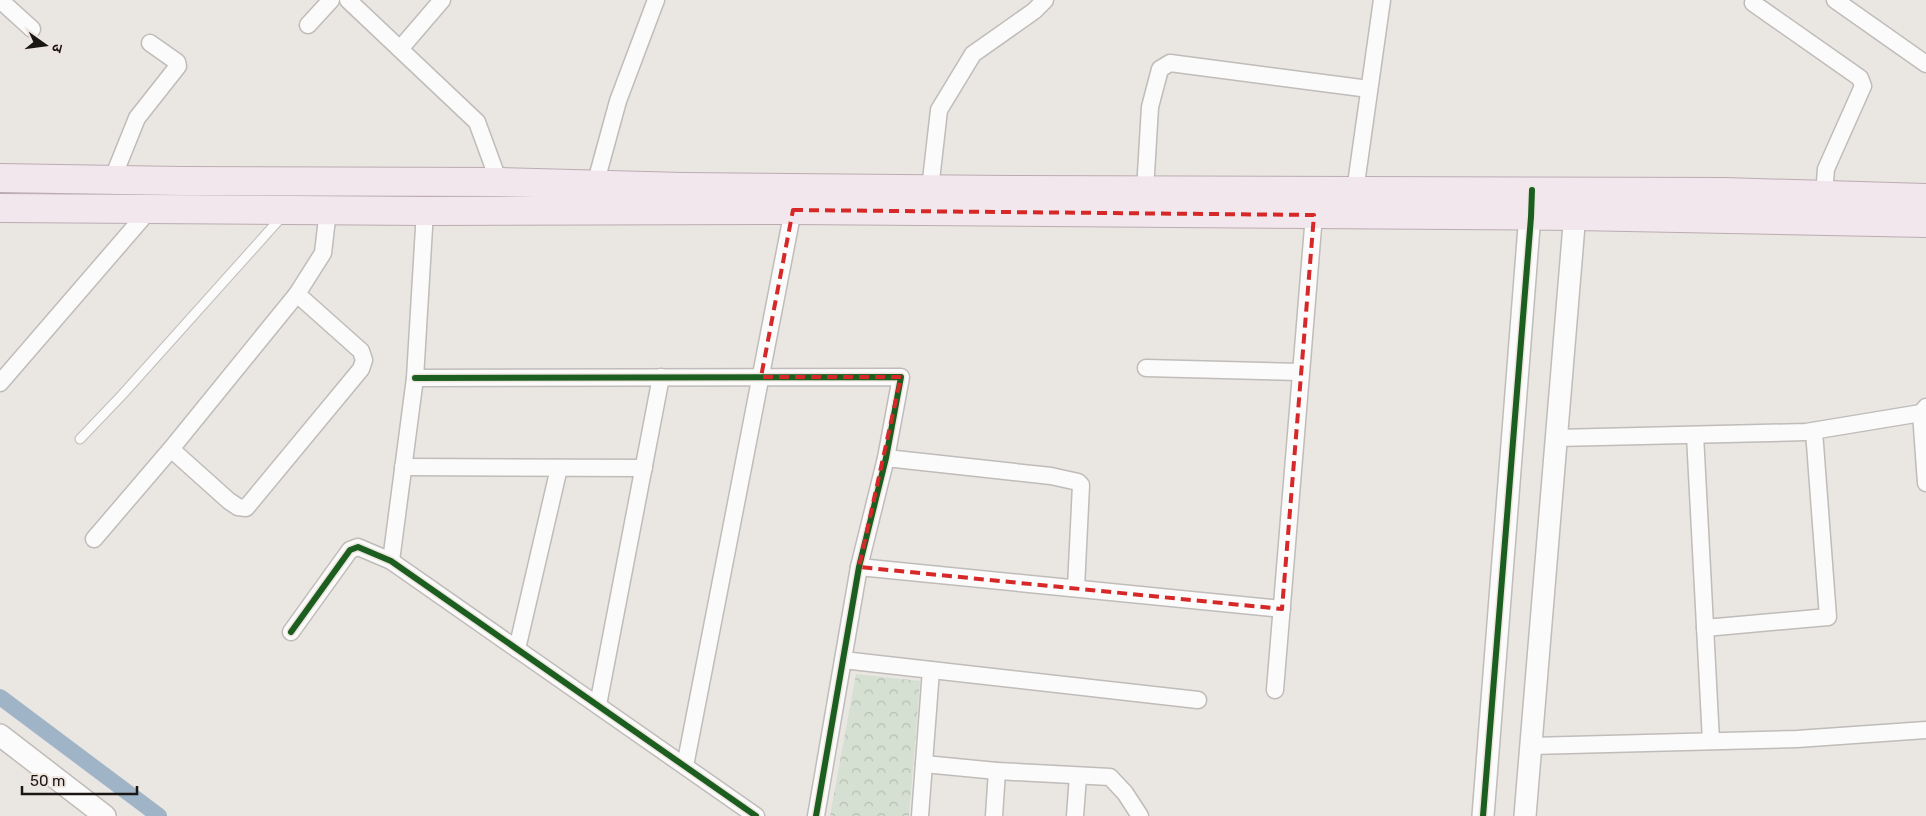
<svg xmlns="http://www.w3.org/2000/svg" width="1926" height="816" font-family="Rubik,'Noto Sans Devanagari',sans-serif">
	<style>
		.park { fill: url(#park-crowns) }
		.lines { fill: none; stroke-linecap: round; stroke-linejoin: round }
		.canal { stroke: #a0b4c8; stroke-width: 16 }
		.service-casing { stroke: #bfbcb9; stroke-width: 11 }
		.minor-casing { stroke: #bfbcb9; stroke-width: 19 }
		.tertiary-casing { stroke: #bfbcb9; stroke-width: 24 }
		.trunk-casing { stroke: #bcacb2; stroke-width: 30 }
		.service { stroke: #fcfbfb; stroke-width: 9 }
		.minor { stroke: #fcfbfb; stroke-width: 16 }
		.tertiary { stroke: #fcfbfb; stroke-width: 21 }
		.trunk { stroke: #f2e7ec; stroke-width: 28 }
		.cycleway-casing { stroke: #eee5de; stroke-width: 9 }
		.cycleway { stroke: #1b5e20; stroke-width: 6 }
		.marked { fill: none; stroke: #d62828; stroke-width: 4; stroke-dasharray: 10 6; stroke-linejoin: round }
	</style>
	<defs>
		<pattern id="park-crowns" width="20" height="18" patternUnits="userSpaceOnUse" patternTransform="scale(1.25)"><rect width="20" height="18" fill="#d5dfd2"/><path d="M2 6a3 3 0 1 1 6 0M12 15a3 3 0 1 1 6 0" fill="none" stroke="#b6bfb3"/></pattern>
	</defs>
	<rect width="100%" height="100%" fill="#eae6e2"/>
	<!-- park -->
	<path class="park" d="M856 674 920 681 909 816H830Z"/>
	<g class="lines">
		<!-- canal -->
		<path class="canal" d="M0 697 159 816"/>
		<!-- service casing -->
		<g class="service-casing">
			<path id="service" d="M80 439 122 395 278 221V215"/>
		</g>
		<!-- minor casing -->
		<g class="minor-casing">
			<g id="minor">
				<path d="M0 0 32 29"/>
				<path d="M348 0 477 122 499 182"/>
				<path d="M1755 0 1753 3 1860 78 1863 86 1826 169 1824 195"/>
				<path d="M1835 0 1926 64"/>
				<path d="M308 25 331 0"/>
				<path d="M400 49 442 0"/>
				<path d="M112 180 137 118 178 66 177 62 150 43"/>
				<path d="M595 185 618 101 656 0"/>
				<path d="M930 189 939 110 973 54 1034 11 1045 0"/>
				<path d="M1145 190 1150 107 1160 69 1170 63 1369 89"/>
				<path d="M1355 191 1382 0"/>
				<path d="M1146 368 1300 372"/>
				<path d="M415 378 901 377 886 458 859 567 816 816"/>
				<path d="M0 383 151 208"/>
				<path d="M1926 407 1921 413 1926 483"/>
				<path d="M1695 435 1711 741"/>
				<path d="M1557 438 1806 432 1921 413"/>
				<path d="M171 449 229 501 238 507 246 508 361 369 364 360 361 351 297 294"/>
				<path d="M886 458 1051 476 1078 482 1081 485 1076 588"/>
				<path d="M403 467 644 468"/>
				<path d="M94 539 171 449 297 294 323 253 328 210"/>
				<path d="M391 561 415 378 425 211"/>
				<path d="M859 567 1282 609"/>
				<path d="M1705 628 1828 617 1814 431"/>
				<path d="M291 632 350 550 358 547 391 561 756 816"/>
				<path d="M517 649 559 468"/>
				<path d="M843 660 1198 700"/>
				<path d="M1275 690 1314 215"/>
				<path d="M598 705 661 377"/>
				<path d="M1531 746 1797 739 1926 730"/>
				<path d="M924 764 997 771 1110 777 1125 793 1140 816"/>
				<path d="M685 766 793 210"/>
				<path d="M920 816 931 670"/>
				<path d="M994 816 997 771"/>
				<path d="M1075 816 1078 776"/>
			</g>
		</g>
		<!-- tertiary casing -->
		<g class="tertiary-casing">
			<g id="tertiary">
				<path d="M0 735 105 816"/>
				<path d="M1483 816 1531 201"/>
				<path d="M1525 816 1576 201"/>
			</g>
		</g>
		<!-- trunk casing -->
		<g class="trunk-casing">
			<g id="trunk">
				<path d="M0 178 181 181 499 182 683 187 1012 190 1724 192 1926 198"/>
				<path d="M0 208 425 211 793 210 1576 216 1926 223"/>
			</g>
		</g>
		<!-- service -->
		<use href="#service" class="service"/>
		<!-- minor -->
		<use href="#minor" class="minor"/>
		<!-- tertiary -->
		<use href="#tertiary" class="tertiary"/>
		<!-- trunk -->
		<use href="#trunk" class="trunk"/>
		<!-- cycleway casing -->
		<g class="cycleway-casing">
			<g id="cycleway">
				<path d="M415 378 901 377 886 458 859 567 816 816"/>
				<path d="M291 632 350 550 358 547 391 561 756 816"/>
				<path d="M1483 816 1531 217 1532 190"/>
			</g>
		</g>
		<!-- cycleway -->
		<use href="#cycleway" class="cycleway"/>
	</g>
	<!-- marked area -->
	<path class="marked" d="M793 210 1314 215 1282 609 859 567 901 377H761Z"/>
	<!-- north arrow -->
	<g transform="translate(45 45) rotate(104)" stroke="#eee5de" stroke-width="4" paint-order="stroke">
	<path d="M0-4L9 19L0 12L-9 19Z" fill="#191614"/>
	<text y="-8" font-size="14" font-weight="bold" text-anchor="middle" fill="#191614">उ</text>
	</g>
	<!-- scale -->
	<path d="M22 786v8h115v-8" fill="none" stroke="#191614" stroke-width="2.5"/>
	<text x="30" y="786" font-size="15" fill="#191614" stroke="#eee5de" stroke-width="4" paint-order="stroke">50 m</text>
</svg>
